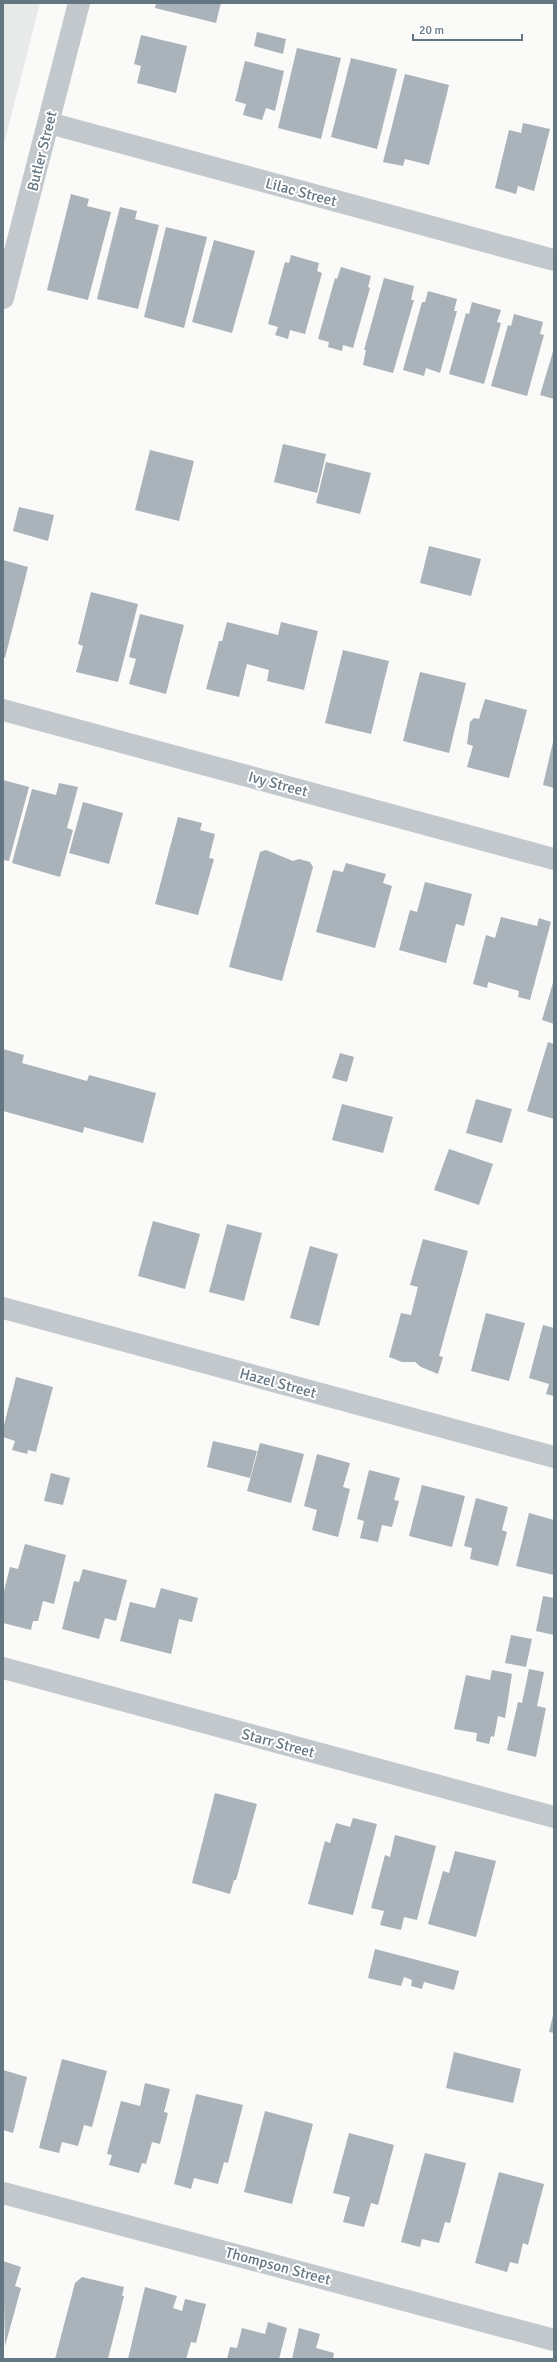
<svg xmlns="http://www.w3.org/2000/svg" width="557" height="2362" font-family="Signika,sans-serif">
	<style>
		.built { fill: #e8e9e9 }
		.building { fill: #aab3b9 }
		.lines { fill: none; stroke-linecap: round; stroke-linejoin: round }
		.street { stroke: #c3c8cc; stroke-width: 22 }
		.labels { text-anchor: middle; dominant-baseline: central; stroke-width: 4; stroke-linejoin: round; paint-order: stroke }
		.street-label { font-size: 15px; fill: #657683; stroke: #fff }
	</style>
	<rect width="100%" height="100%" fill="#fafaf8"/>
	<!-- built -->
	<path class="built" d="M3 3H40L3 148Z"/>
	<!-- building -->
	<g class="building">
		<path d="M156 3H221L216 23 155 8Z"/>
		<path d="M257 32 286 39 283 54 254 46Z"/>
		<path d="M141 35 187 46 176 93 137 83 141 66 134 64Z"/>
		<path d="M297 48 341 58 321 139 278 128Z"/>
		<path d="M351 58 397 69 377 149 331 137Z"/>
		<path d="M245 61 284 71 275 111 266 108 262 120 243 115 246 104 235 101Z"/>
		<path d="M405 74 449 85 429 165 405 159 403 166 383 162Z"/>
		<path d="M523 123 550 129 534 191 518 186 516 194 495 188 509 130 521 133Z"/>
		<path d="M71 194 89 199 87 206 111 212 88 300 47 290Z"/>
		<path d="M120 207 137 211 135 219 159 225 138 309 97 299Z"/>
		<path d="M166 227 207 237 184 328 144 317Z"/>
		<path d="M214 240 255 251 232 333 192 322Z"/>
		<path d="M291 255 319 263 317 271 322 273 305 334 290 330 288 339 275 335 278 327 268 324 285 262 289 263Z"/>
		<path d="M341 267 371 276 368 287 370 288 353 348 343 345 342 351 328 347 329 342 318 339 335 278 337 279Z"/>
		<path d="M384 278 414 286 411 300H414L393 373 363 365 366 350H364Z"/>
		<path d="M428 291 457 299 454 311H457L440 373 426 368 424 376 403 370 422 302H425Z"/>
		<path d="M472 302 501 310 497 322 501 323 484 384 449 374 466 313 469 314Z"/>
		<path d="M514 314 543 322 540 334 544 335 527 396 491 386 508 325 511 326Z"/>
		<path d="M554 348V399L540 395Z"/>
		<path d="M283 444 326 454 317 493 274 482Z"/>
		<path d="M150 450 194 461 179 521 135 510Z"/>
		<path d="M326 462 371 473 360 514 316 503Z"/>
		<path d="M19 507 54 515 48 541 13 531Z"/>
		<path d="M429 546 481 559 471 596 420 583Z"/>
		<path d="M3 560 28 567 5 658 3 657Z"/>
		<path d="M91 592 138 604 118 682 76 672 83 646 78 644Z"/>
		<path d="M140 614 184 625 166 694 129 684 136 659 129 657Z"/>
		<path d="M227 622 278 635 281 622 318 631 304 690 267 681 269 670 247 664 239 697 206 689 219 641H222Z"/>
		<path d="M343 650 389 661 371 734 325 723Z"/>
		<path d="M420 672 466 683 449 753 403 741Z"/>
		<path d="M485 699 527 710 509 778 467 767 473 746 467 744 470 722 474 718 479 719Z"/>
		<path d="M553 742H554V788L543 785Z"/>
		<path d="M3 780 29 787 9 861 3 860Z"/>
		<path d="M59 783 78 787 67 828 73 830 60 877 12 863 32 789 56 795Z"/>
		<path d="M83 802 123 813 109 864 69 853Z"/>
		<path d="M178 817 202 823 200 830 215 834 209 858 214 859 198 915 155 904Z"/>
		<path d="M266 850 293 861 299 859 310 862 313 867 282 981 229 967 260 852Z"/>
		<path d="M346 863 386 874 383 883 392 886 375 948 316 932 333 870 343 872Z"/>
		<path d="M425 882 472 894 464 926 456 924 446 963 399 950 410 910 417 912Z"/>
		<path d="M501 917 537 926 539 918 551 922 530 1000 518 997 519 991 488 982 487 988 473 984 486 935 495 938Z"/>
		<path d="M554 979V1024L542 1020Z"/>
		<path d="M548 1042 554 1044V1119L527 1111Z"/>
		<path d="M3 1049 24 1055 22 1063 87 1081 89 1075 156 1093 143 1143 84 1127 83 1133 3 1111Z"/>
		<path d="M340 1053 354 1057 347 1082 332 1078Z"/>
		<path d="M476 1099 512 1109 502 1143 466 1133Z"/>
		<path d="M342 1104 393 1117 383 1153 332 1140Z"/>
		<path d="M449 1149 493 1164 479 1205 434 1190Z"/>
		<path d="M153 1221 200 1234 185 1289 138 1276Z"/>
		<path d="M227 1224 262 1233 244 1301 209 1292Z"/>
		<path d="M423 1239 468 1251 439 1356 443 1357 438 1374 421 1367 415 1362H402L389 1357 401 1313 411 1315 418 1287 410 1285Z"/>
		<path d="M310 1246 338 1254 319 1326 290 1318Z"/>
		<path d="M486 1313 525 1323 509 1381 471 1371Z"/>
		<path d="M543 1325 554 1328V1396L546 1394 549 1384 529 1378Z"/>
		<path d="M16 1377 53 1387 36 1452 28 1450 27 1454 12 1450 15 1441 3 1437V1429Z"/>
		<path d="M213 1441 257 1451 250 1478 207 1467Z"/>
		<path d="M260 1443 304 1454 291 1503 247 1491Z"/>
		<path d="M317 1454 350 1463 343 1487 350 1489 338 1537 312 1530 317 1510 304 1506Z"/>
		<path d="M369 1470 400 1478 394 1500 399 1501 392 1527 382 1525 378 1542 360 1538 364 1521 357 1519Z"/>
		<path d="M51 1473 70 1478 63 1505 44 1501Z"/>
		<path d="M422 1485 465 1496 452 1547 409 1536Z"/>
		<path d="M476 1498 508 1507 502 1530 507 1532 498 1566 470 1559 472 1548 464 1546Z"/>
		<path d="M529 1513 554 1520V1575L516 1566Z"/>
		<path d="M25 1544 66 1555 54 1604 43 1601 38 1621H33L31 1630 3 1623V1595L10 1567 18 1569Z"/>
		<path d="M83 1569 127 1580 116 1621 105 1618 99 1639 62 1629 74 1581 79 1582Z"/>
		<path d="M161 1588 198 1598 192 1622 179 1619 171 1654 120 1641 130 1602 155 1608Z"/>
		<path d="M543 1596 554 1598V1635L536 1631Z"/>
		<path d="M511 1635 532 1639 526 1667 505 1663Z"/>
		<path d="M529 1669 544 1672 537 1706 546 1708 536 1757 507 1750 518 1702 522 1703Z"/>
		<path d="M492 1670 512 1674 505 1718 498 1716 494 1737 491 1736 489 1744 476 1741 477 1733 454 1729 466 1675 490 1680Z"/>
		<path d="M215 1793 257 1804 236 1880H234L230 1894 192 1883Z"/>
		<path d="M353 1818 377 1824 353 1915 308 1904 325 1841 330 1843 336 1823 350 1827Z"/>
		<path d="M395 1835 436 1846 417 1920 404 1917 401 1930 380 1925 384 1911 371 1908 385 1855 390 1857Z"/>
		<path d="M455 1851 496 1861 476 1937 428 1924 443 1871 449 1873Z"/>
		<path d="M375 1949 459 1971 454 1990 424 1982 422 1989 411 1986 412 1980 404 1977 401 1986 368 1978Z"/>
		<path d="M554 2011V2033L549 2032Z"/>
		<path d="M454 2052 521 2069 513 2103 446 2088Z"/>
		<path d="M62 2059 107 2071 92 2127 84 2125 78 2146 62 2142 59 2153 39 2148Z"/>
		<path d="M3 2070 27 2077 13 2133 3 2130Z"/>
		<path d="M145 2083 170 2089 164 2112 168 2113 160 2144 152 2142 146 2164 142 2163 139 2173 109 2165 112 2155 107 2154 121 2101 140 2106Z"/>
		<path d="M196 2094 243 2105 228 2163 224 2162 218 2184 194 2178 191 2189 174 2184Z"/>
		<path d="M265 2111 313 2124 292 2204 244 2192Z"/>
		<path d="M349 2133 394 2145 378 2205 371 2203 364 2227 343 2222 350 2197 333 2193Z"/>
		<path d="M425 2153 466 2163 450 2223 445 2222 439 2243 422 2239 420 2247 401 2242Z"/>
		<path d="M499 2172 544 2184 528 2245 523 2243 518 2264 510 2262 507 2272 475 2263Z"/>
		<path d="M3 2261 21 2267 15 2286 21 2288 5 2346Z"/>
		<path d="M82 2277 124 2287 122 2296H124L108 2359H55L75 2283Z"/>
		<path d="M145 2287 177 2296 173 2308 182 2311 185 2299 206 2304 196 2343 191 2342 186 2359H128Z"/>
		<path d="M268 2322 287 2328 279 2359H227L230 2347 237 2348 242 2328 265 2334Z"/>
		<path d="M299 2328 320 2334 316 2348 334 2353 333 2359H292Z"/>
	</g>
	<g class="lines">
		<!-- street -->
		<g class="street">
			<path d="M49 123 554 260"/>
			<path d="M3 298 79 3"/>
			<path d="M3 710 554 859"/>
			<path d="M3 1308 554 1457"/>
			<path d="M3 1668 554 1817"/>
			<path d="M3 2193 554 2340"/>
		</g>
	</g>
	<g class="labels">
		<!-- street labels -->
		<g class="street-label">
			<text transform="translate(42 151) rotate(-76)">Butler Street</text>
			<text transform="translate(301 192) rotate(15)">Lilac Street</text>
			<text transform="translate(278 784) rotate(15)">Ivy Street</text>
			<text transform="translate(278 1383) rotate(15)">Hazel Street</text>
			<text transform="translate(278 1743) rotate(15)">Starr Street</text>
			<text transform="translate(278 2266) rotate(15)">Thompson Street</text>
		</g>
	</g>
	<!-- border -->
	<rect width="557" height="2362" fill="none" stroke="#657683" stroke-width="8"/>
	<!-- scale -->
	<path d="M413 34v6h109v-6" fill="none" stroke="#657683" stroke-width="2"/>
	<text x="419" y="34" font-size="12" fill="#657683" stroke="#ffffff" stroke-width="3" paint-order="stroke">20 m</text>
</svg>
